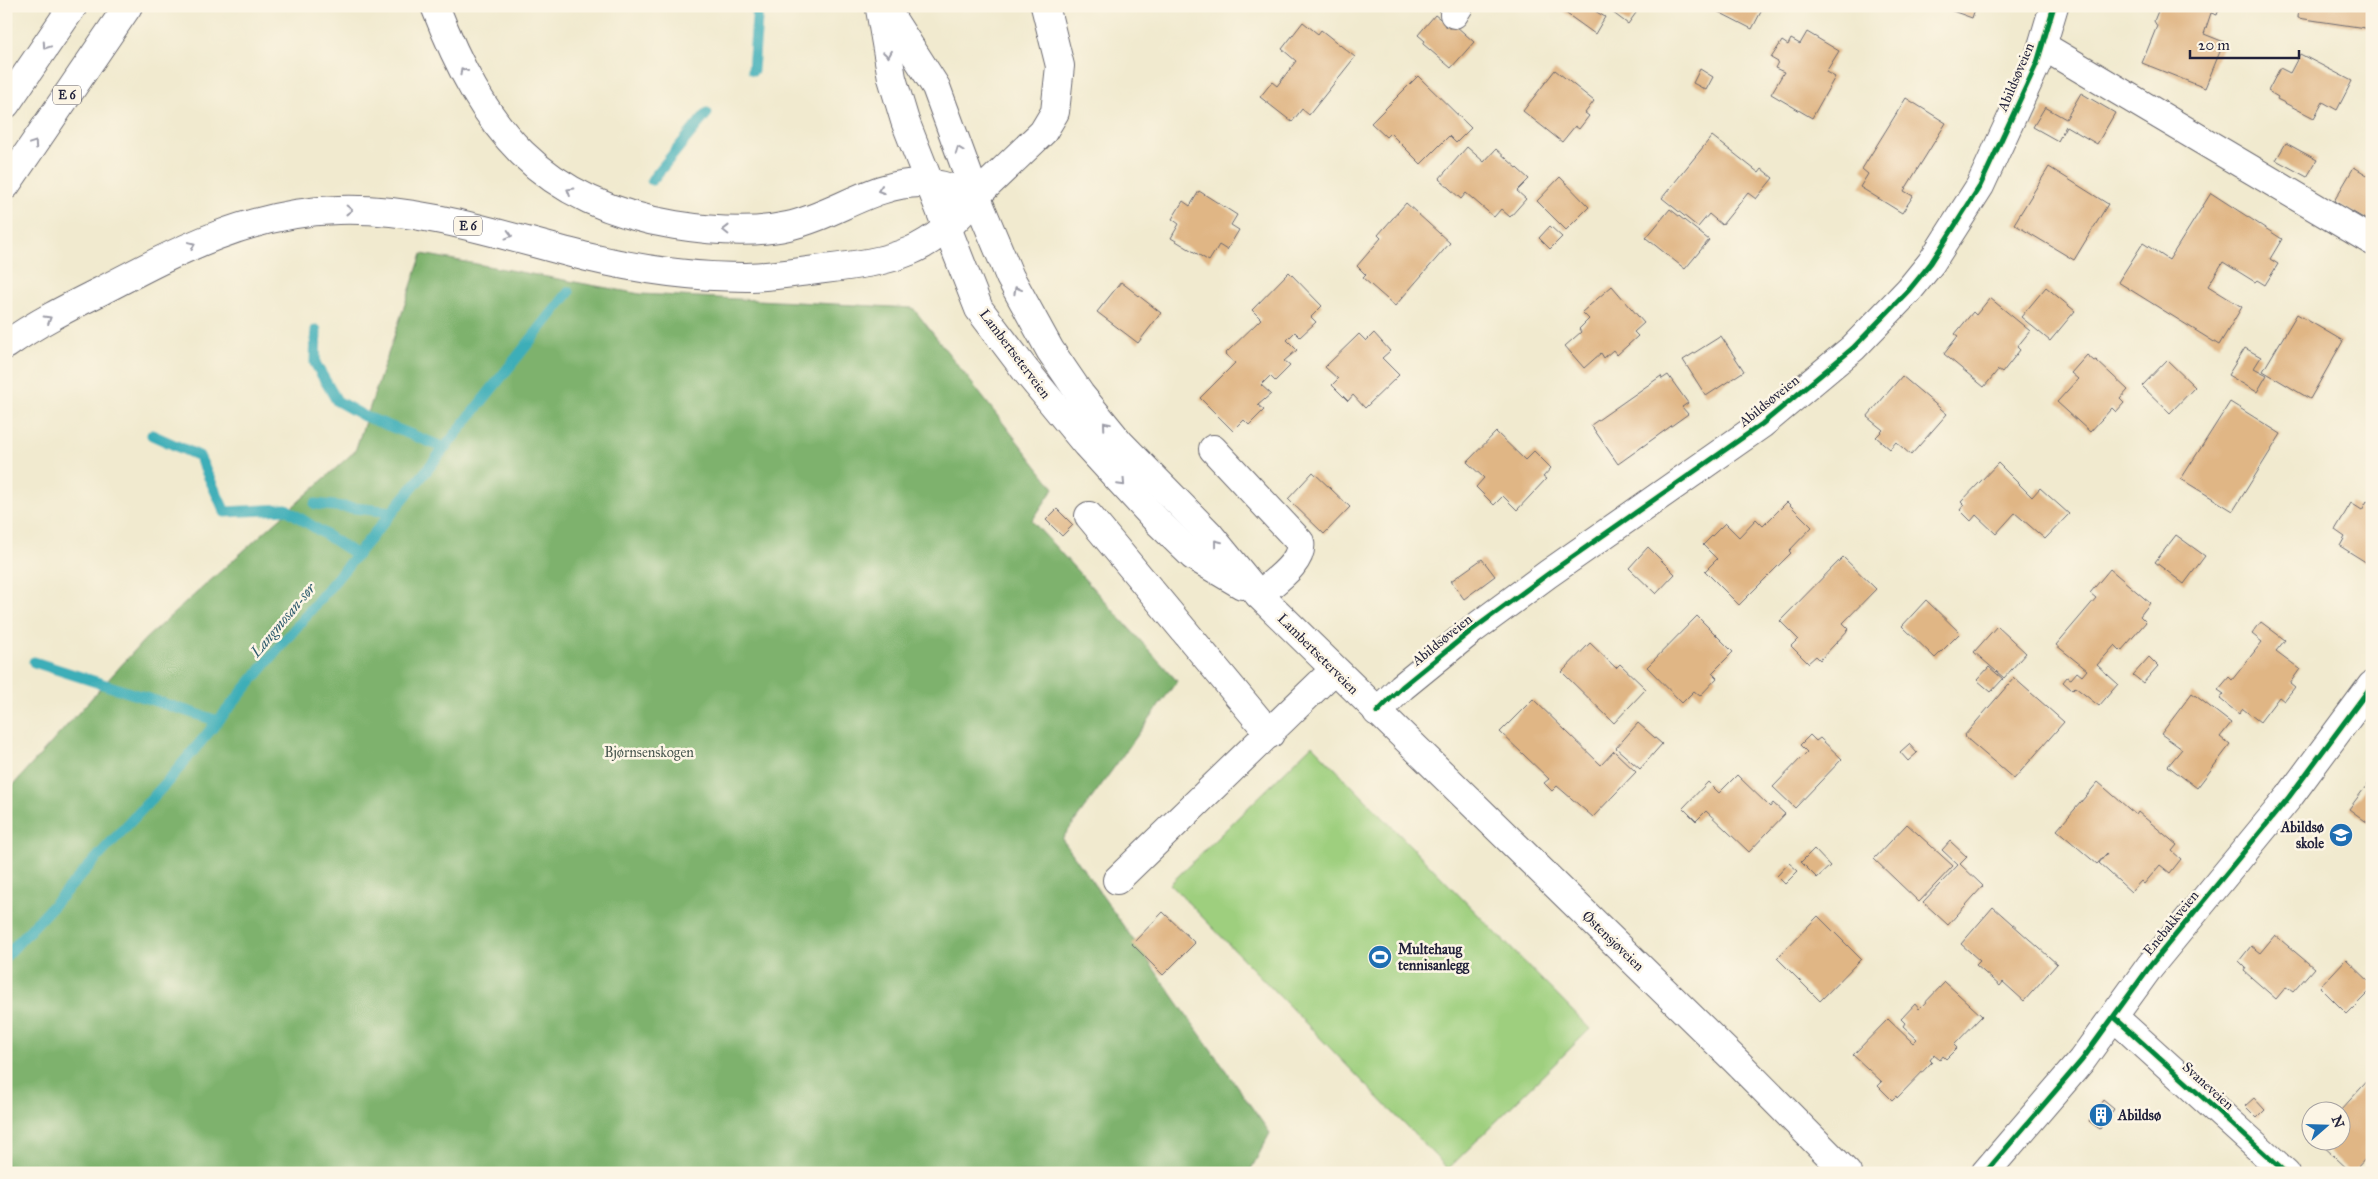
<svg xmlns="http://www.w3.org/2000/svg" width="2378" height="1179" font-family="'IM FELL Great Primer',serif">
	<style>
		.green { fill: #9ecf7e; stroke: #60785c }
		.forest { fill: #7eb26d; stroke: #506a54 }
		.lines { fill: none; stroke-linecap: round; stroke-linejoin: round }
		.stream { stroke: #3eaeb8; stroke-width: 11 }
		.building { fill: #e0b685 }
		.minor-casing { stroke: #6a686f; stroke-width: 30 }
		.major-casing { stroke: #6a686f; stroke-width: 30 }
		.highway-casing { stroke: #6a686f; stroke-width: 30 }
		.minor { stroke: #fff; stroke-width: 28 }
		.major { stroke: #fff; stroke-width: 28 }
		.highway { stroke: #fff; stroke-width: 28 }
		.cycleway-casing { stroke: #fcf5e5; stroke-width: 8 }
		.cycleway { stroke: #00873e; stroke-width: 5 }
		.oneway { stroke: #9c9ca7 }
		.labels { text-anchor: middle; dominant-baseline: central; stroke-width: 5; stroke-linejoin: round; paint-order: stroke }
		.shield { fill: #fcf5e5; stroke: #63616e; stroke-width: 1 }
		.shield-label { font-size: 12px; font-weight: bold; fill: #22223b }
		.street-label { font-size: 14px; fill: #22223b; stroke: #fcf5e5 }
		.park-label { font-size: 14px; fill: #47564f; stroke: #fcf5e5 }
		.poi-label { font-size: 14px; font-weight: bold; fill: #22223b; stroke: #fcf5e5; text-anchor: start }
		.water-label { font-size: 15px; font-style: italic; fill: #2d5a6d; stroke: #fcf5e5 }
	</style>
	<rect width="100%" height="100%" fill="#fcf5e5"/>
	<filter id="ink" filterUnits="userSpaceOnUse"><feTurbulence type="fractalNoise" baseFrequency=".02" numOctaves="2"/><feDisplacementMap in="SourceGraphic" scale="10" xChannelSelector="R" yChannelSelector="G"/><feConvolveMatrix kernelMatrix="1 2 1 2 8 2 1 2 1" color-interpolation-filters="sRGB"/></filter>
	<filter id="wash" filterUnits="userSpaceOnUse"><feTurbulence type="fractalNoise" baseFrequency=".0096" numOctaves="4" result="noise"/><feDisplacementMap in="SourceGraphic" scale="20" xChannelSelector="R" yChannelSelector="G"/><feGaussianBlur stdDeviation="1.12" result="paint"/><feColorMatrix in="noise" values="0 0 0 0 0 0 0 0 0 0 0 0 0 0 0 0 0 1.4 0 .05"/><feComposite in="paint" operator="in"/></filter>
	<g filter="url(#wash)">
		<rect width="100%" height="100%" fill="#f1eacf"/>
		<!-- green -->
		<path class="green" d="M1312 745 1590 1029 1448 1169 1170 884Z"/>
		<!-- forest -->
		<path class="forest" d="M422 254 640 294 913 308 1054 488 1032 521 1177 681 1062 839 1270 1133 1249 1173H6V793L145 639 355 451Z"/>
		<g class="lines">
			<!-- stream -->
			<g class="stream">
				<path d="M753 70 758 6"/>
				<path d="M652 180 707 113"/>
				<path d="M316 330 315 363 337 401 364 416 445 448"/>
				<path d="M152 435 199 456 225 512 286 509 357 555"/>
				<path d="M315 504 393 512"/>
				<path d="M34 662 218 721"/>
				<path d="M6 956 168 781 423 475 569 292"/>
			</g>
		</g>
		<g id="blocks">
			<!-- building -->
			<g class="building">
				<path d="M1549 6H1599L1595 11 1605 17 1595 34 1560 9 1558 12Z"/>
				<path d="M1604 6H1641L1628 24Z"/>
				<path d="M1707 6H1764L1752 29Z"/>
				<path d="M1939 6H1976L1972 18Z"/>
				<path d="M2160 6H2220L2217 15 2211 13 2204 34 2224 42 2205 88 2142 63 2157 26 2154 21Z"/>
				<path d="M2299 6H2372V29L2298 18Z"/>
				<path d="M1435 15 1443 21 1446 17 1474 42 1451 68 1423 44 1425 41 1418 35Z"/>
				<path d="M1303 22 1318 34 1321 30 1355 57 1309 115 1302 109 1292 122 1260 97 1272 82 1277 86 1296 61 1282 49Z"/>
				<path d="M1807 32 1839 51 1826 72 1835 77 1812 118 1771 94 1784 72 1775 68 1778 62 1771 58 1782 41 1788 45 1791 39 1800 44Z"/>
				<path d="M2300 54 2352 81 2337 110 2323 102 2314 118 2277 99 2278 97 2268 91 2280 68 2290 73Z"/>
				<path d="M1700 69 1713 77 1706 90 1693 83Z"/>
				<path d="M1555 70 1594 101 1585 113 1589 116 1579 129 1575 126 1562 142 1523 111Z"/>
				<path d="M1418 76 1471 128 1456 143 1449 136 1421 164 1390 133 1386 137 1371 123Z"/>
				<path d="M2081 93 2115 113 2097 144 2066 126 2058 141 2033 127 2045 107 2066 119Z"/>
				<path d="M1906 98 1946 123 1904 191 1913 196 1902 213 1860 187 1868 174 1862 169Z"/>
				<path d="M1712 136 1759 173 1762 169 1773 178 1756 199 1748 193 1722 225 1709 214 1698 227 1662 198Z"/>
				<path d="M2286 143 2317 160 2307 177 2276 160Z"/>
				<path d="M1467 147 1484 162 1496 149 1529 179 1517 191 1526 199 1510 217 1501 209 1494 217 1466 193 1461 199 1439 179Z"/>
				<path d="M2049 167 2108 204 2074 260 2014 224Z"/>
				<path d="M2354 167 2372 178V223L2334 201Z"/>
				<path d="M1560 177 1589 207 1566 230 1537 201Z"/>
				<path d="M1199 191 1237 215 1231 225 1239 230 1227 250 1219 245 1209 261 1171 238 1179 224 1172 219 1183 201 1190 206Z"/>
				<path d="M2211 193 2282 239 2270 259 2278 264 2265 285 2257 280 2255 282 2223 262 2208 286 2242 307 2219 345 2118 282 2143 243 2169 260Z"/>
				<path d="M1406 203 1450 243 1395 306 1363 278 1366 275 1357 266 1381 238 1378 235Z"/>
				<path d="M1670 209 1709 240 1685 269 1646 238Z"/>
				<path d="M1550 226 1562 237 1550 249 1539 238Z"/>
				<path d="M1289 272 1322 306 1311 317 1316 322 1300 337 1295 332 1287 340 1297 350 1284 361 1290 366 1275 381 1270 376 1261 385 1271 394 1258 405 1264 410 1249 425 1244 420 1233 431 1200 398 1235 363 1225 354 1261 319 1252 310Z"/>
				<path d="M1121 282 1161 313 1138 343 1097 312Z"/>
				<path d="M1612 286 1644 323 1634 332 1638 336 1617 355 1613 350 1604 358 1601 353 1584 368 1565 346 1581 332 1579 329 1589 319 1582 312Z"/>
				<path d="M2046 287 2075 311 2050 341 2021 317Z"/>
				<path d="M1990 298 2030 331 2017 347 2020 350 2002 373 1998 370 1984 387 1944 354 1958 336 1955 334 1973 312 1976 315Z"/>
				<path d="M2297 314 2343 341 2310 399 2263 371Z"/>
				<path d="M1374 333 1390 351 1382 358 1399 375 1365 408 1353 395 1348 401 1332 385 1338 379 1325 367 1359 334 1366 341Z"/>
				<path d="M1721 336 1744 371 1706 396 1683 360Z"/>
				<path d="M2245 348 2261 357 2254 368 2267 375 2257 392 2228 375Z"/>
				<path d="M2087 355 2094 361 2096 360 2128 390 2120 399 2124 403 2116 412 2112 408 2090 432 2057 402 2078 379 2071 373Z"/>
				<path d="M2167 360 2195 387 2170 413 2142 386Z"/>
				<path d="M1668 375 1688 403 1682 407 1688 414 1618 464 1591 425 1661 376 1662 379Z"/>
				<path d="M1902 376 1947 414 1911 455 1896 442 1890 449 1876 437 1883 430 1867 417Z"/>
				<path d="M2230 402 2281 434 2233 511 2181 479Z"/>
				<path d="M1496 432 1525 460 1534 451 1551 468 1543 477 1546 479 1517 510 1503 496 1494 505 1476 487 1484 478 1467 462Z"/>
				<path d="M1998 463 2032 497 2040 488 2069 514 2045 539 2015 513 1996 534 1976 515 1971 521 1960 510 1964 505 1961 502Z"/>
				<path d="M1313 472 1350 507 1324 534 1288 499Z"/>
				<path d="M2367 501 2372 504V566L2340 546 2345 537 2335 530 2351 503 2362 510Z"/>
				<path d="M1787 502 1812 527 1789 551 1791 553 1739 605 1705 571 1717 559 1703 545 1725 523 1739 537 1756 519 1763 526Z"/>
				<path d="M1057 509 1073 525 1062 536 1046 520Z"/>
				<path d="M2176 535 2205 556 2184 584 2155 562Z"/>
				<path d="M1648 547 1675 574 1656 594 1629 568Z"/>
				<path d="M1843 557 1876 589 1843 623 1849 629 1820 660 1816 656 1808 663 1791 646 1798 639 1780 621Z"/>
				<path d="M1482 559 1495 576 1464 599 1451 581Z"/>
				<path d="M2110 569 2150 603 2140 616 2146 622 2134 636 2121 651 2115 645 2097 665 2118 684 2099 706 2075 687 2072 690 2063 682 2067 677 2071 679 2077 672 2082 676 2087 670 2056 645 2096 598 2090 593Z"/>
				<path d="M1926 600 1960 633 1935 658 1902 626Z"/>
				<path d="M1697 616 1733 652 1712 673 1717 678 1700 696 1694 691 1682 703 1647 667Z"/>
				<path d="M2261 622 2285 640 2276 651 2300 669 2290 683 2295 687 2284 701 2279 697 2260 722 2243 709 2239 714 2220 699 2224 694 2218 690 2229 677 2232 680 2262 642 2252 634Z"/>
				<path d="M1997 626 2026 653 2004 678 1974 652Z"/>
				<path d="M1590 643 1616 668 1620 664 1646 689 1614 723 1562 672Z"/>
				<path d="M2149 657 2158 666 2143 683 2133 675Z"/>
				<path d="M1989 667 2003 679 1991 692 1977 680Z"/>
				<path d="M2014 678 2064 722 2014 779 1964 736Z"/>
				<path d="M2192 693 2231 723 2220 737 2230 745 2197 788 2168 766 2182 749 2161 734Z"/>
				<path d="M1533 699 1601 765 1614 751 1636 772 1593 817 1557 786 1552 791 1544 783 1549 779 1500 732Z"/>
				<path d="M1638 723 1662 744 1640 769 1616 748Z"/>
				<path d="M1810 735 1816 741 1820 738 1842 759 1795 808 1773 787 1807 752 1800 745Z"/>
				<path d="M1909 744 1917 753 1908 761 1900 752Z"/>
				<path d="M1737 775 1770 807 1773 803 1785 814 1749 852 1706 811 1696 821 1683 808 1708 782 1719 793Z"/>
				<path d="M2372 778V826L2349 809Z"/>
				<path d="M2098 782 2136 815 2138 812 2177 845 2172 851 2181 859 2170 873 2160 865 2144 884 2141 881 2131 892 2099 863 2107 853 2097 864 2057 830Z"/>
				<path d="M1907 824 1953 866 1919 902 1874 859Z"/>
				<path d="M1950 841 1967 857 1960 864 1983 886 1948 925 1923 902 1958 865 1942 850Z"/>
				<path d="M1814 849 1830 866 1817 878 1801 862Z"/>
				<path d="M1789 863 1798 871 1785 884 1777 876Z"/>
				<path d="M1993 907 2057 964 2024 1001 2003 982 2000 986 1976 965 1980 961 1961 944Z"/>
				<path d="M1163 912 1195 943 1163 975 1132 944Z"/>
				<path d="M1818 916 1861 959 1820 1001 1777 958Z"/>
				<path d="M2275 935 2314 968 2293 992 2286 987 2276 999 2244 971 2246 968 2239 961 2251 946 2260 953Z"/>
				<path d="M2346 959 2372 984V989L2347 1014 2320 987Z"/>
				<path d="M1945 982 1982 1016 1954 1045 1957 1048 1946 1059 1943 1056 1940 1060 1934 1055 1930 1060 1932 1062 1897 1098 1896 1096 1892 1100 1878 1086 1882 1082 1853 1055 1888 1019 1913 1043 1917 1039 1903 1026 1905 1023 1901 1019 1915 1004 1919 1009Z"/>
				<path d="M2372 1076V1152L2352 1173 2319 1142H2340L2339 1112Z"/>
				<path d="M2254 1098 2265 1110 2257 1118 2245 1106Z"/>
				<path d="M2103 1100 2114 1109 2100 1129 2089 1121Z"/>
			</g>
		</g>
	</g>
	<g filter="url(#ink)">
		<use href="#blocks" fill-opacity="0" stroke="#6a686f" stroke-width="1"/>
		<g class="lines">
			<!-- minor casing -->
			<g class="minor-casing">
				<g id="minor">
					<path d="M1454 14 1459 6"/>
					<path d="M2043 46 2372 241"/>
					<path d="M976 196 1043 132 1055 112 1060 66 1045 6"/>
					<path d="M1213 449 1300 542C1304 563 1273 582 1259 595"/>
					<path d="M1089 516 1270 734"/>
					<path d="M1377 712 1402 687 1472 630 1548 574 1762 424 1853 348 1909 290 1931 263 1980 186 2037 63 2054 6"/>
					<path d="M1117 880 1334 670"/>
					<path d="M2114 1017 2286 1173"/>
				</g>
			</g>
			<!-- major casing -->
			<g class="major-casing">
				<g id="major">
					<path d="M884 6 936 87 976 196 1010 277 1050 350 1080 394 1120 443 1209 534 1259 595 1736 1061 1847 1173"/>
					<path d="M880 9 892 78 905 121 979 309 1026 371 1086 444 1158 522 1193 556 1242 585"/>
					<path d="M1985 1173 2082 1060 2150 966 2289 797 2372 685"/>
				</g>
			</g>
			<!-- highway casing -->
			<g class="highway-casing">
				<g id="highway">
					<path d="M6 104 73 6"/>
					<path d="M6 185 128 6"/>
					<path d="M6 345C35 324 69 307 101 291 177 251 250 212 338 210 423 207 506 237 587 257 637 269 695 277 746 277 772 277 798 272 824 269 893 261 932 254 976 196 959 191 938 182 921 183 873 183 834 216 788 226 752 234 712 231 675 225 540 203 482 128 435 6"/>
				</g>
			</g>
			<!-- minor -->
			<use href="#minor" class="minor"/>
			<!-- major -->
			<use href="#major" class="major"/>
			<!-- highway -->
			<use href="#highway" class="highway"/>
			<!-- cycleway casing -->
			<g class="cycleway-casing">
				<g id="cycleway">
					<path d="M1377 712 1402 687 1472 630 1548 574 1762 424 1853 348 1909 290 1931 263 1980 186 2037 63 2054 6"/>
					<path d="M2114 1017 2286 1173"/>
					<path d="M1985 1173 2082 1060 2150 966 2289 797 2372 685"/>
				</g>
			</g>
			<!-- cycleway -->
			<use href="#cycleway" class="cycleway"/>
		</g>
		<!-- one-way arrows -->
		<defs><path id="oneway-chevron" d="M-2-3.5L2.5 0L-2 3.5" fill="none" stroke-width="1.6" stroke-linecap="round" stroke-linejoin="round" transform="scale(1.25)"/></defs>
		<g class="oneway">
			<use href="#oneway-chevron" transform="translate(46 46) rotate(124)"/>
			<use href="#oneway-chevron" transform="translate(888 54) rotate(81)"/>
			<use href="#oneway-chevron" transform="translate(463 71) rotate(-120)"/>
			<use href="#oneway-chevron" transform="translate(34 144) rotate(-56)"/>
			<use href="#oneway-chevron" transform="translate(959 150) rotate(-111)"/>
			<use href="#oneway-chevron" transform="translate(881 190) rotate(162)"/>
			<use href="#oneway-chevron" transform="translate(570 191) rotate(-149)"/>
			<use href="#oneway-chevron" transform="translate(349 210) rotate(1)"/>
			<use href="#oneway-chevron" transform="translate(726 230) rotate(-179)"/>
			<use href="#oneway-chevron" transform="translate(509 235) rotate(15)"/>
			<use href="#oneway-chevron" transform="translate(192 245) rotate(-24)"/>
			<use href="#oneway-chevron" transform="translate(1017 290) rotate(-119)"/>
			<use href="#oneway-chevron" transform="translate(48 319) rotate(-31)"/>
			<use href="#oneway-chevron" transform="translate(1106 425) rotate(-130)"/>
			<use href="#oneway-chevron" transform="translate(1122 483) rotate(47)"/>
			<use href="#oneway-chevron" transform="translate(1217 543) rotate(-129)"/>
		</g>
	</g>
	<!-- icons -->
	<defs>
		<g id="school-disc" transform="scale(1.25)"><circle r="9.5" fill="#1f6fb2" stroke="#fcf5e5"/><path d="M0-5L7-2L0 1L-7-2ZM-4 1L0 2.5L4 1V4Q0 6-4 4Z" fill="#fff"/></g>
		<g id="stadium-disc" transform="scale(1.25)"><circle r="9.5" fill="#1f6fb2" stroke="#fcf5e5"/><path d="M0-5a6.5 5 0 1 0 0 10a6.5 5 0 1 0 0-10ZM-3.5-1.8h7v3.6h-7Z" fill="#fff"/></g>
		<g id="building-disc" transform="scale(1.25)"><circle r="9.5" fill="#1f6fb2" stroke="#fcf5e5"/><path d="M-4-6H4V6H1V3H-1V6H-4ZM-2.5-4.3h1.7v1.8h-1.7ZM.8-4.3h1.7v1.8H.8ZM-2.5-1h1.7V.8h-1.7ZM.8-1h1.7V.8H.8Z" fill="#fff"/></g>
	</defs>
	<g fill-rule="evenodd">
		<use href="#school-disc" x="2341" y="835"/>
		<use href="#stadium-disc" x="1380" y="957"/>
		<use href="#building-disc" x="2101" y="1115"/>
	</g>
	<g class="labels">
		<!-- shield labels -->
		<g class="shield">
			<rect x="53" y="85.5" width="28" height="19" rx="4"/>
			<rect x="454" y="216.5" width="28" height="19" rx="4"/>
		</g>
		<g class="shield-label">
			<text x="67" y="95">E 6</text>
			<text x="468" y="226">E 6</text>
		</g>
		<!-- street labels -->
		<g class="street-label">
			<text transform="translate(2016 77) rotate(-67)">Abildsøveien</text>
			<text transform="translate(1015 354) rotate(53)">Lambertseterveien</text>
			<text transform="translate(1769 401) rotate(-39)">Abildsøveien</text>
			<text transform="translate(1442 640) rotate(-39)">Abildsøveien</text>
			<text transform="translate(1318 654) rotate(45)">Lambertseterveien</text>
			<text transform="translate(2171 923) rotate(-51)">Enebakkveien</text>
			<text transform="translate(1613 941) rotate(44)">Østensjøveien</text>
			<text transform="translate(2208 1086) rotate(42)">Svaneveien</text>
		</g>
		<!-- park labels -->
		<g class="park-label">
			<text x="649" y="752">Bjørnsenskogen</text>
		</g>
		<!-- poi labels -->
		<g class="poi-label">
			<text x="2324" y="827" text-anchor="end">Abildsø<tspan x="2324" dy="16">skole</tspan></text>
			<text x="1398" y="949">Multehaug<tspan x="1398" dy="16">tennisanlegg</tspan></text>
			<text x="2118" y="1115">Abildsø</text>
		</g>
		<!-- water labels -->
		<g class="water-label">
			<text transform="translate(283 620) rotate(-50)">Langmosan-sør</text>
		</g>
	</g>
	<!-- margin -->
	<rect width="2378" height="1179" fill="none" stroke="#fcf5e5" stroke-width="25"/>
	<!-- north arrow -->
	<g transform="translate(2326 1126) rotate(70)"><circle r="24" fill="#fcf5e5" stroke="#a5a1a1"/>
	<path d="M0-4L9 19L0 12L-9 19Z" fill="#1f6fb2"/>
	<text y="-8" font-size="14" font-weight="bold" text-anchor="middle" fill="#22223b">N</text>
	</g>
	<!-- scale -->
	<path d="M2190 50v8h109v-8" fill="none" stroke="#22223b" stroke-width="2.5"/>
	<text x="2198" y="50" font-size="15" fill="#22223b" stroke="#fcf5e5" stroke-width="4" paint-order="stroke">20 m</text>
</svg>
